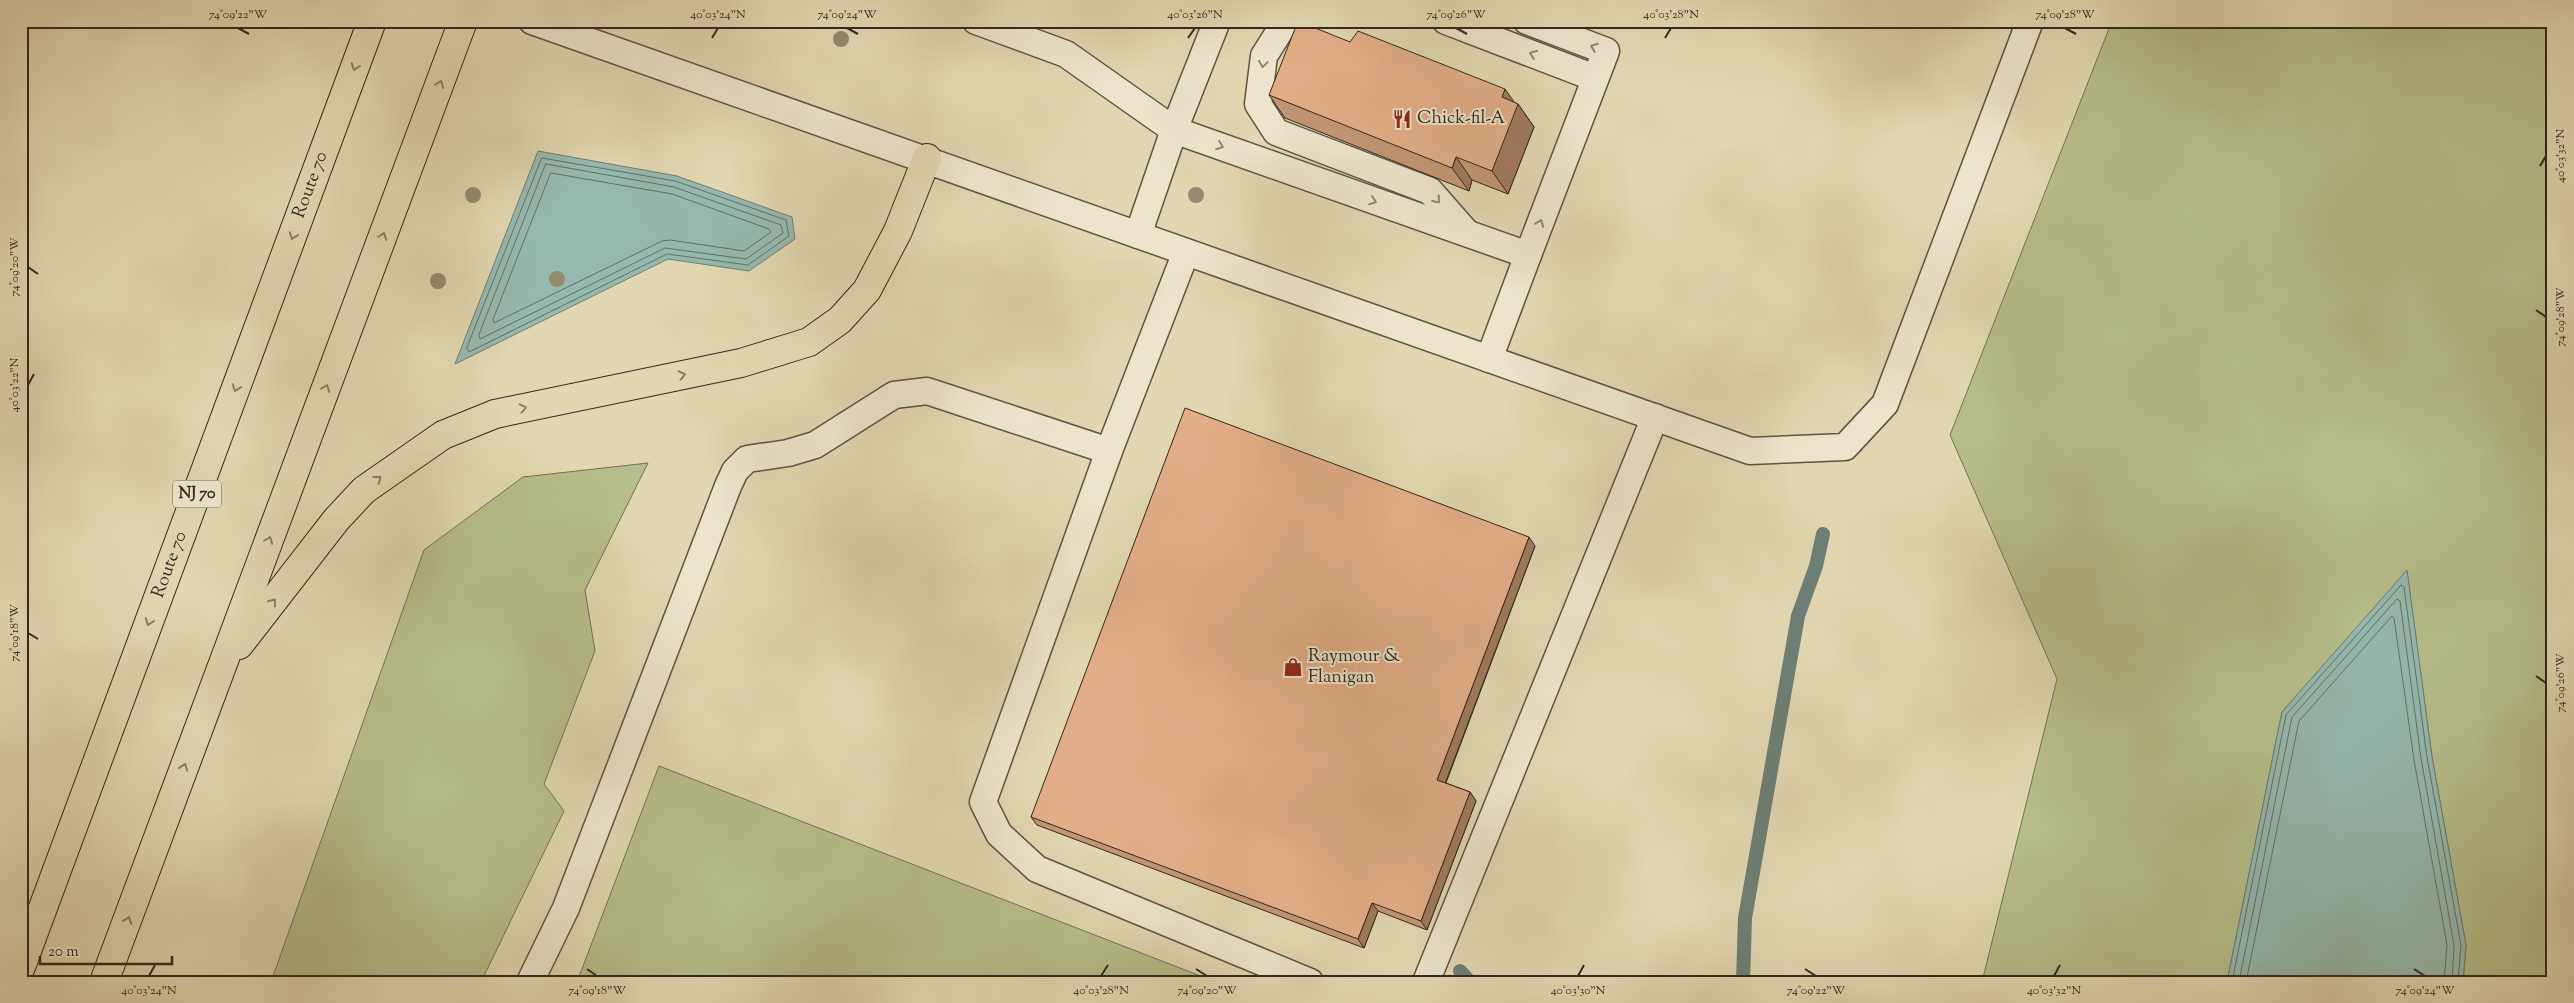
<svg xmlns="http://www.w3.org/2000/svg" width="2574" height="1003" font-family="'Sorts Mill Goudy',serif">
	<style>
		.green { fill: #b5be8a; stroke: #747256 }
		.water { fill: #95b9af; stroke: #6d7f76 }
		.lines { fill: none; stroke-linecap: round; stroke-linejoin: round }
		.shore { stroke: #647068; stroke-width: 1 }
		.stream { stroke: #6d7f76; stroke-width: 14 }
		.lane-casing { stroke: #5e5345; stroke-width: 29 }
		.highway-casing { stroke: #322721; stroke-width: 30 }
		.lane { stroke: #ece5cc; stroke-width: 26 }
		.highway { stroke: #e2d7b1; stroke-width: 28 }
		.tree { fill: #938b70 }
		.wall { fill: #c29674; stroke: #322721 }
		.shaded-wall { fill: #9e7a5e; stroke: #322721 }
		.building { fill: #e2ae87; stroke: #322721 }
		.oneway { stroke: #8f8676 }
		.oneway2 { stroke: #8a7f69 }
		.ticks { fill: none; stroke: #322721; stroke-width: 2 }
		.labels { text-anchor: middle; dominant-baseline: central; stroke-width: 4; stroke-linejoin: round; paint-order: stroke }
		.shield { fill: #ece5cc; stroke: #6a6054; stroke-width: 1 }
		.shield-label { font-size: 16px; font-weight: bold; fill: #322721 }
		.poi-label { font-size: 18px; fill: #322721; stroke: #ece5cc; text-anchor: start }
		.street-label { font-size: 18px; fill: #322721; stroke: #ece5cc }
		.neatline { fill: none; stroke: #322721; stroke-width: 2 }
		.ticks-label { font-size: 12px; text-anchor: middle; fill: #322721 }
	</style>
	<rect width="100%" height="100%" fill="#e2d7b1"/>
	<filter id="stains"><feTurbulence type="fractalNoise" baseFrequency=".004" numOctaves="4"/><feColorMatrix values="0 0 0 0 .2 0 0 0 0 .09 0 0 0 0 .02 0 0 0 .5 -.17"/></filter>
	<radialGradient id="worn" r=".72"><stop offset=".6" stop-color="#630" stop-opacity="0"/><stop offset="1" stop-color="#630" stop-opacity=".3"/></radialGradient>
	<!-- green -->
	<g class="green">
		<path d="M2112 21H2553V982H2463L2466 945 2432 757 2407 571 2282 712 2227 982H1982L2057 679 1950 435Z"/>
		<path d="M648 463 585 590 595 651 544 784 564 811 481 982H271L424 550 523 477Z"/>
		<path d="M659 766 1216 982H577Z"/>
	</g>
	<!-- water -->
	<g class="water">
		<path d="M538 151 677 176 792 217 795 239 749 271 668 259 455 364Z"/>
		<path d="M2407 570 2432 757 2466 945 2463 982H2227L2282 712Z"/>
	</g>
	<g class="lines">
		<!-- shore -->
		<g class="shore">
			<path d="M542 158 675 181 786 220 789 236 748 265 667 254 469 352 467 348Z"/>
			<path d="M546 164 674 187 781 225 783 233 746 259 665 248 480 339 479 335Z"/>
			<path d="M551 173 672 194 769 229 771 232 744 251 670 240 662 241 494 323 493 320Z"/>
			<path d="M2232 982 2286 715 2401 585 2404 587 2427 757 2461 945 2458 982"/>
			<path d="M2239 982 2292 717 2397 599 2400 601 2421 758 2454 945 2452 982"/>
			<path d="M2246 982 2299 721 2392 616 2394 618 2414 760 2447 945 2444 982"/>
		</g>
		<!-- stream -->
		<g class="stream">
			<path d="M1460 971 1470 982"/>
			<path d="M1743 982 1745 918 1798 616 1816 566 1823 534"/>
		</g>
		<!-- lane casing -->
		<g class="lane-casing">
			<g id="lane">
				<path d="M532 21C939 162 1344 308 1750 451L1845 447 1885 404 2030 21"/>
				<path d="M976 21 1066 54 1174 130 1528 255 1606 51 1527 21"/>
				<path d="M1286 21 1264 56 1258 104 1276 132 1430 191 1466 232"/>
				<path d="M1446 21 1595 78"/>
				<path d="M1138 235 1174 130 1217 21"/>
				<path d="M1186 252 1109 451 983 802 999 834 1037 869 1310 982"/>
				<path d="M1489 359 1528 255"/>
				<path d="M530 982 566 908 728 486 735 471 747 459 788 453 815 445 894 395 927 391 1109 451"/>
				<path d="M1426 982 1655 417"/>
			</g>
		</g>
		<!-- highway casing -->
		<g class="highway-casing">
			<g id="highway">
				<path d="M239 645 336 520 364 490 443 435 495 414 741 363 809 342 840 320 867 290 898 231 927 158"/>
				<path id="s1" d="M21 967 372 21"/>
				<path d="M104 982 463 21"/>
			</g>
		</g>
		<!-- lane -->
		<use href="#lane" class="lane"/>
		<!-- highway -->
		<use href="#highway" class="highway"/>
	</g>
	<!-- trees -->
	<g class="tree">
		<circle cx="841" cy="39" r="8"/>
		<circle cx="473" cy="195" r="8"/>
		<circle cx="1196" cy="195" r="8"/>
		<circle cx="557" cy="279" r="8"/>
		<circle cx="438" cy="281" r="8"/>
	</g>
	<!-- wall -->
	<g class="wall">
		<path d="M1350 42 1518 104 1534 127 1508 194 1472 180 1469 191 1285 118 1269 95Z"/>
		<path d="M1535 546 1446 783 1470 792 1476 801 1427 930 1378 911 1364 948 1037 825 1031 817Z"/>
	</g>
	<!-- shaded-wall -->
	<g class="shaded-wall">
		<path d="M1505 89 1517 106 1518 104 1534 127 1508 194 1492 171 1502 97Z"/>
		<path d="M1456 157 1472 180 1469 191 1452 168Z"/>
		<path d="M1529 537 1535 546 1443 789 1437 780Z"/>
		<path d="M1470 792 1476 801 1427 930 1421 921Z"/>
		<path d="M1372 903 1378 911 1364 948 1358 939Z"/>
	</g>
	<!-- building -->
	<g class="building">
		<path d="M1298 21 1350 42 1358 31 1505 89 1502 97 1518 104 1492 171 1456 157 1452 168 1269 95Z"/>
		<path d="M1185 408 1529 537 1437 780 1470 792 1421 921 1372 903 1358 939 1031 817Z"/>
	</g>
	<!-- one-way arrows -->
	<defs><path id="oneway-chevron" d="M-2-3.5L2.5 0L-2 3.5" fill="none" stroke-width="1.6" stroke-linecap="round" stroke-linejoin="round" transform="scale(1.25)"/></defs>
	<g class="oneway">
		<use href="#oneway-chevron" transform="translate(1594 47) rotate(-159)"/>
		<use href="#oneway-chevron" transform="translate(1533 54) rotate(-159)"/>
		<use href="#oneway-chevron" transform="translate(1263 64) rotate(98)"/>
		<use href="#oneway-chevron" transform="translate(1220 146) rotate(20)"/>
		<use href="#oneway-chevron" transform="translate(1437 200) rotate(49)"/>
		<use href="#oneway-chevron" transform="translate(1373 201) rotate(19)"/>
		<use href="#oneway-chevron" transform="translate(1540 223) rotate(-69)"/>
	</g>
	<g class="oneway2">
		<use href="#oneway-chevron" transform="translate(355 67) rotate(110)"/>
		<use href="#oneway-chevron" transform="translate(440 84) rotate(-69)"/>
		<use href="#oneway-chevron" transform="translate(293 236) rotate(110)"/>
		<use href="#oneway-chevron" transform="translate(383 236) rotate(-69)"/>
		<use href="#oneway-chevron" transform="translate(682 375) rotate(-12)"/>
		<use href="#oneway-chevron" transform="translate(236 388) rotate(110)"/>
		<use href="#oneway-chevron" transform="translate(326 388) rotate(-69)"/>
		<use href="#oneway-chevron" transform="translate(523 408) rotate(-12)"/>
		<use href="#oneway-chevron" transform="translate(378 479) rotate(-37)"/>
		<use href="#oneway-chevron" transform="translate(269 540) rotate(-69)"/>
		<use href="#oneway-chevron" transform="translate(273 602) rotate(-52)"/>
		<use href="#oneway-chevron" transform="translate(149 622) rotate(110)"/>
		<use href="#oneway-chevron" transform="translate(184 767) rotate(-70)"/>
		<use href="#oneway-chevron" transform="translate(128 920) rotate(-70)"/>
	</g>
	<!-- ticks -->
	<path class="ticks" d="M238 28 249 34M847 28 858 34M1456 28 1467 34M2065 28 2076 34M712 38 718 28M1188 38 1195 28M1665 38 1671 28M2540 166 2546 156M28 267 38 274M2536 310 2546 317M28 385 34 374M28 633 38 639M2536 676 2546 683M587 969 597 976M1196 969 1207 976M1805 969 1816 976M2414 969 2425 976M149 976 155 965M1101 976 1108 965M1578 976 1584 965M2054 976 2060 965"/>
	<!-- icons -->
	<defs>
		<g id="restaurant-bare" transform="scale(1.5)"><path d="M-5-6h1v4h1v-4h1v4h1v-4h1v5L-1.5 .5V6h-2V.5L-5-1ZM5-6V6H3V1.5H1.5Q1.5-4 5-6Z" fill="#8f2418" stroke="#ece5cc" stroke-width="2.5" paint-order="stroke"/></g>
		<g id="shop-bare" transform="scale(1.5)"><path d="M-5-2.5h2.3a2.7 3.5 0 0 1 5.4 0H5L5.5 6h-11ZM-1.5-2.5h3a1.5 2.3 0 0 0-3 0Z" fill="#8f2418" stroke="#ece5cc" stroke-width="2.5" paint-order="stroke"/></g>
	</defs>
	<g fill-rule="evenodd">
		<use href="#restaurant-bare" x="1402" y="119"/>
		<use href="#shop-bare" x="1293" y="667"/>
	</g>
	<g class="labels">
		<!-- shield labels -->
		<rect class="shield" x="173" y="480.5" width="48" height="27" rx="4"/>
		<g class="shield-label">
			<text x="197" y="494">NJ 70</text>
		</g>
		<!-- poi labels -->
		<g class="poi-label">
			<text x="1417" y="119">Chick-fil-A</text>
			<text x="1308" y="657">Raymour &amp;<tspan x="1308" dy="21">Flanigan</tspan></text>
		</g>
		<!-- street labels -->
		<g class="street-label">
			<text stroke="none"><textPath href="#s1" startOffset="834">Route 70</textPath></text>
			<text stroke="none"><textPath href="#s1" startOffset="429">Route 70</textPath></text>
		</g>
	</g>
	<!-- margin -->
	<rect width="2574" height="1003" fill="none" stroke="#e2d7b1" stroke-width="55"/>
	<!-- scale -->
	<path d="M40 956v8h132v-8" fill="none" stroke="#322721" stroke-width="2.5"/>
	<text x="48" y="956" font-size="15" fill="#322721" stroke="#ece5cc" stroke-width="4" paint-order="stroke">20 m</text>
	<rect x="28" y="28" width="2518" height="948" class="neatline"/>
	<g class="ticks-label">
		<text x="238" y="18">74°09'22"W</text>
		<text x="718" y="18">40°03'24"N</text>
		<text x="847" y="18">74°09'24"W</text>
		<text x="1195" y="18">40°03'26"N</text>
		<text x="1456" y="18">74°09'26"W</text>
		<text x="1671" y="18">40°03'28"N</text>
		<text x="2065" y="18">74°09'28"W</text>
		<text transform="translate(2560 156) rotate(-90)" y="4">40°03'32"N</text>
		<text transform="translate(14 267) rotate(-90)" y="4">74°09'20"W</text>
		<text transform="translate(2560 317) rotate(-90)" y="4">74°09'28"W</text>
		<text transform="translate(14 385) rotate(-90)" y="4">40°03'22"N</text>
		<text transform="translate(14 633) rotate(-90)" y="4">74°09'18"W</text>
		<text transform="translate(2560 683) rotate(-90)" y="4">74°09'26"W</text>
		<text x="149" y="994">40°03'24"N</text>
		<text x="597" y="994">74°09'18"W</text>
		<text x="1101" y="994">40°03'28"N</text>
		<text x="1207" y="994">74°09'20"W</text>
		<text x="1578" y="994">40°03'30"N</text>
		<text x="1816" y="994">74°09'22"W</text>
		<text x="2054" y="994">40°03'32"N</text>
		<text x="2425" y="994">74°09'24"W</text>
	</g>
	<rect width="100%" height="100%" filter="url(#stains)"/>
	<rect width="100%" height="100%" fill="url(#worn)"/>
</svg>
